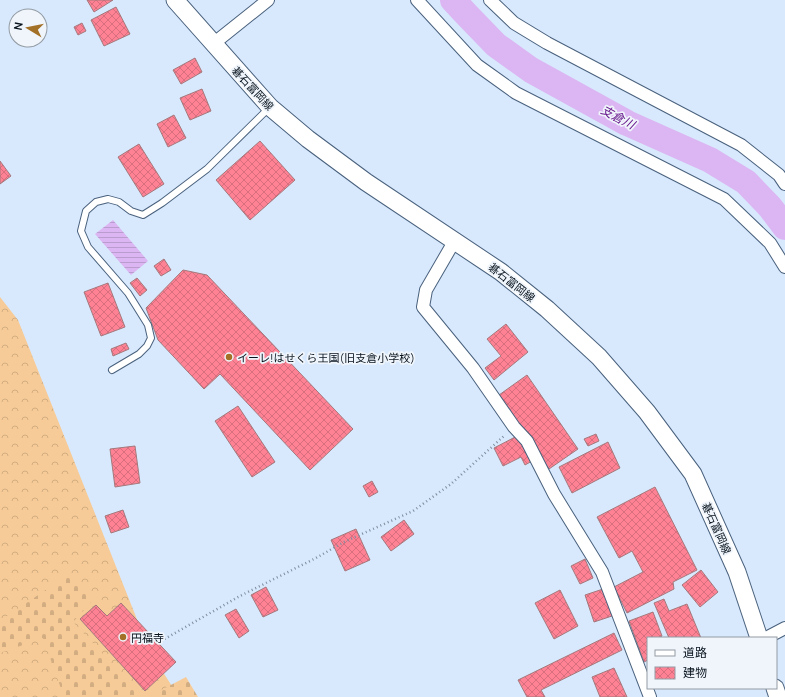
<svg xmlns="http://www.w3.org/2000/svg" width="785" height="697" font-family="Manrope,'Noto Sans JP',sans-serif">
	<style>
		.forest { fill: url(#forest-crowns) }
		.cemetery { fill: url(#cemetery-stones) }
		.water { fill: url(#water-rules) }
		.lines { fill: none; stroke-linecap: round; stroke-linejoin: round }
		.river { stroke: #dbb6f2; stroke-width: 26 }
		.building { fill: url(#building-cross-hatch); stroke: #a4797d }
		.lane-casing { stroke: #49617d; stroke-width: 8 }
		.street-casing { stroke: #49617d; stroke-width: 14 }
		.secondary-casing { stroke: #49617d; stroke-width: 19 }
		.path { stroke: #808e9f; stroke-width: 2.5; stroke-dasharray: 1 3; stroke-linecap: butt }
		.lane { stroke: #fff; stroke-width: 6 }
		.street { stroke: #fff; stroke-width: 12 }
		.secondary { stroke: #fff; stroke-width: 17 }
		.poi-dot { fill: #a37027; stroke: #eff5fb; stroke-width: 1.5 }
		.labels { text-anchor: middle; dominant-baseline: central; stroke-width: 3.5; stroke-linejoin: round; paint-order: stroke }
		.street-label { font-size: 11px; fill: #09131e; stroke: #eff5fb }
		.poi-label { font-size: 11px; fill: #09131e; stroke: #eff5fb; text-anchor: start }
		.water-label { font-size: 12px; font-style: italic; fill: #68158c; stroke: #eff5fb }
	</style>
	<defs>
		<pattern id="forest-crowns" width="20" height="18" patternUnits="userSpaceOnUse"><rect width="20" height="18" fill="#f6cb97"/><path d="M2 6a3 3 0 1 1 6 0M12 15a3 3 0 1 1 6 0" fill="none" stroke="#d2ad82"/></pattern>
		<pattern id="cemetery-stones" width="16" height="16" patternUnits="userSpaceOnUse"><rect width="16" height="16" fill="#f6cb97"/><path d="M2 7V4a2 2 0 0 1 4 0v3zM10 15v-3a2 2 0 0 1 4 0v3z" fill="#d2ad82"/></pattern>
		<pattern id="water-rules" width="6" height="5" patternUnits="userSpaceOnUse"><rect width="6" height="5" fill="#dbb6f2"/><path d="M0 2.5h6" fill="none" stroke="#bb9ccf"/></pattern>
		<pattern id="building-cross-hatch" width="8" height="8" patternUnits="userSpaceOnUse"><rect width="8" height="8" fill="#fe8294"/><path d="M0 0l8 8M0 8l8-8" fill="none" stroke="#d86f7f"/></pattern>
	</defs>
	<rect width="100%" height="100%" fill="#d8e9fd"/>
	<!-- forest -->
	<path class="forest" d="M0 297 18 320 150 652 179 697H0Z"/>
	<!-- cemetery -->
	<g class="cemetery">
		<path d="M69 574 94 599 73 622 143 697H64L43 638 0 653V621Z"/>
		<path d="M186 677 198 697H148Z"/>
	</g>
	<!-- water -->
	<path class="water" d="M113 220 148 261 131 275 95 234Z"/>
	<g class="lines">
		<!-- river -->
		<path class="river" d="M453 0 466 14 496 45 531 70 627 123 710 160 746 182 770 207 785 227"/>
	</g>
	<!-- building -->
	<g class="building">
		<path d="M87 0H113L94 12Z"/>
		<path d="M116 7 130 34 104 46 91 20Z"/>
		<path d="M82 23 86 31 78 35 74 27Z"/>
		<path d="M195 58 202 72 181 84 173 70Z"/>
		<path d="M202 89 211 111 190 120 180 98Z"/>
		<path d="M174 115 186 138 168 147 157 124Z"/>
		<path d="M260 141 295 180 250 220 216 180Z"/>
		<path d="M139 144 164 184 143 197 118 157Z"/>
		<path d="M0 161 11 176 0 184Z"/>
		<path d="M164 259 171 270 161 276 154 266Z"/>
		<path d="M183 270 207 275 353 429 310 470 220 374 204 389 158 340 146 308Z"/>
		<path d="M137 278 147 290 140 296 130 283Z"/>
		<path d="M108 283 125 327 101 336 84 292Z"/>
		<path d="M506 324 528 352 494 380 485 368 501 356 487 339Z"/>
		<path d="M126 343 129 349 113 356 111 349Z"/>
		<path d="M527 375 578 449 549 469 499 395Z"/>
		<path d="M238 406 275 462 252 477 215 421Z"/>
		<path d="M596 434 599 441 588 446 584 439Z"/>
		<path d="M519 435 532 461 525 465 521 457 503 466 494 448Z"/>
		<path d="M608 442 620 468 572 493 559 467Z"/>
		<path d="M135 446 140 483 115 487 110 449Z"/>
		<path d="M372 481 378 492 369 497 363 486Z"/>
		<path d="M655 487 697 570 673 582 674 589 627 613 614 587 643 572 632 551 619 558 597 517Z"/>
		<path d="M123 510 129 527 111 533 105 516Z"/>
		<path d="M404 520 414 534 391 551 381 537Z"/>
		<path d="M356 529 370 560 345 571 331 540Z"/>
		<path d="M585 559 593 578 580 584 571 566Z"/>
		<path d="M701 570 718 592 700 607 682 585Z"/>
		<path d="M266 587 278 610 263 617 251 595Z"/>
		<path d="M603 589 612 616 594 622 585 595Z"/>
		<path d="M560 590 578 626 554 639 535 603Z"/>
		<path d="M664 599 669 611 687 604 701 638H669L654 603Z"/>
		<path d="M121 603 176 662 145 691 80 619 96 605 107 616Z"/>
		<path d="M236 609 249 631 239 638 225 615Z"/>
		<path d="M653 612 662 636 659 638H648V660L644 662 629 621Z"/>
		<path d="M614 633 622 650 541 690 545 697H527L518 680Z"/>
		<path d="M614 668 627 697H600L592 677Z"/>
	</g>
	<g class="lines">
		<!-- lane casing -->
		<g class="lane-casing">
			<path id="lane" d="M112 370 139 354 147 346 151 338 148 325 128 293 88 247 81 231 86 211 96 202 108 199 119 202 131 211 143 215 162 203 207 169 269 108"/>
		</g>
		<!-- street casing -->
		<g class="street-casing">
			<g id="street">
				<path d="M417 0 477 65 516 93 724 199 770 243 785 267"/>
				<path d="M490 0 514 23 547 43 741 145 779 175 785 184"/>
				<path d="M213 44 268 0"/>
				<path d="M455 240 426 290 423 307 473 368 514 427 527 441 554 494 602 572 650 697"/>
				<path d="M766 638 785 628"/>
			</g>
		</g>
		<!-- secondary casing -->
		<g class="secondary-casing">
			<g id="secondary">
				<path d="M175 0 270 107 308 139 366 182 501 272 547 309 599 357 647 412 693 474 737 572 759 638"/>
				<path d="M775 688 778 697"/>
			</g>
		</g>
		<!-- path -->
		<path class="path" d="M161 641 240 596 316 558 344 542 413 511 451 484 505 435"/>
		<!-- lane -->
		<use href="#lane" class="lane"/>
		<!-- street -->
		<use href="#street" class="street"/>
		<!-- secondary -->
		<use href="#secondary" class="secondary"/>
	</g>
	<!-- markers -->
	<g class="poi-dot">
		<circle cx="229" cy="357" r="4"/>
		<circle cx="123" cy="637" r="4"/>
	</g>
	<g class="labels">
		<!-- street labels -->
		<g class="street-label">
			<text transform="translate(253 88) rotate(47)">碁石富岡線</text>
			<text transform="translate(512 282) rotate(38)">碁石富岡線</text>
			<text transform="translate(717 528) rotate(66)">碁石富岡線</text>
		</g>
		<!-- poi labels -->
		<g class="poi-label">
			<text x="237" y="357">イーレ!はせくら王国(旧支倉小学校)</text>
			<text x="131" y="637">円福寺</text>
		</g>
		<!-- water labels -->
		<g class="water-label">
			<text transform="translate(618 117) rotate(28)">支倉川</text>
		</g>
	</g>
	<!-- legend -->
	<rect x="647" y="637" width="130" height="52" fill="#eff5fb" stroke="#939ba3"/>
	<rect x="655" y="650" width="20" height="6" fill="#ffffff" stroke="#939ba3"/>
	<text x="683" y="657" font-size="12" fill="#09131e">道路</text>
	<rect x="655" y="667" width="20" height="12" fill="url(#building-cross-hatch)" stroke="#939ba3"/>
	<text x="683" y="677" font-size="12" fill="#09131e">建物</text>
	<!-- north arrow -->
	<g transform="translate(28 28) rotate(280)"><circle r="19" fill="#eff5fb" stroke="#939ba3"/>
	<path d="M0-3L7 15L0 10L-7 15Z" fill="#a37027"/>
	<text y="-6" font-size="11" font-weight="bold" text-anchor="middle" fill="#09131e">N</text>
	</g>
</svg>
